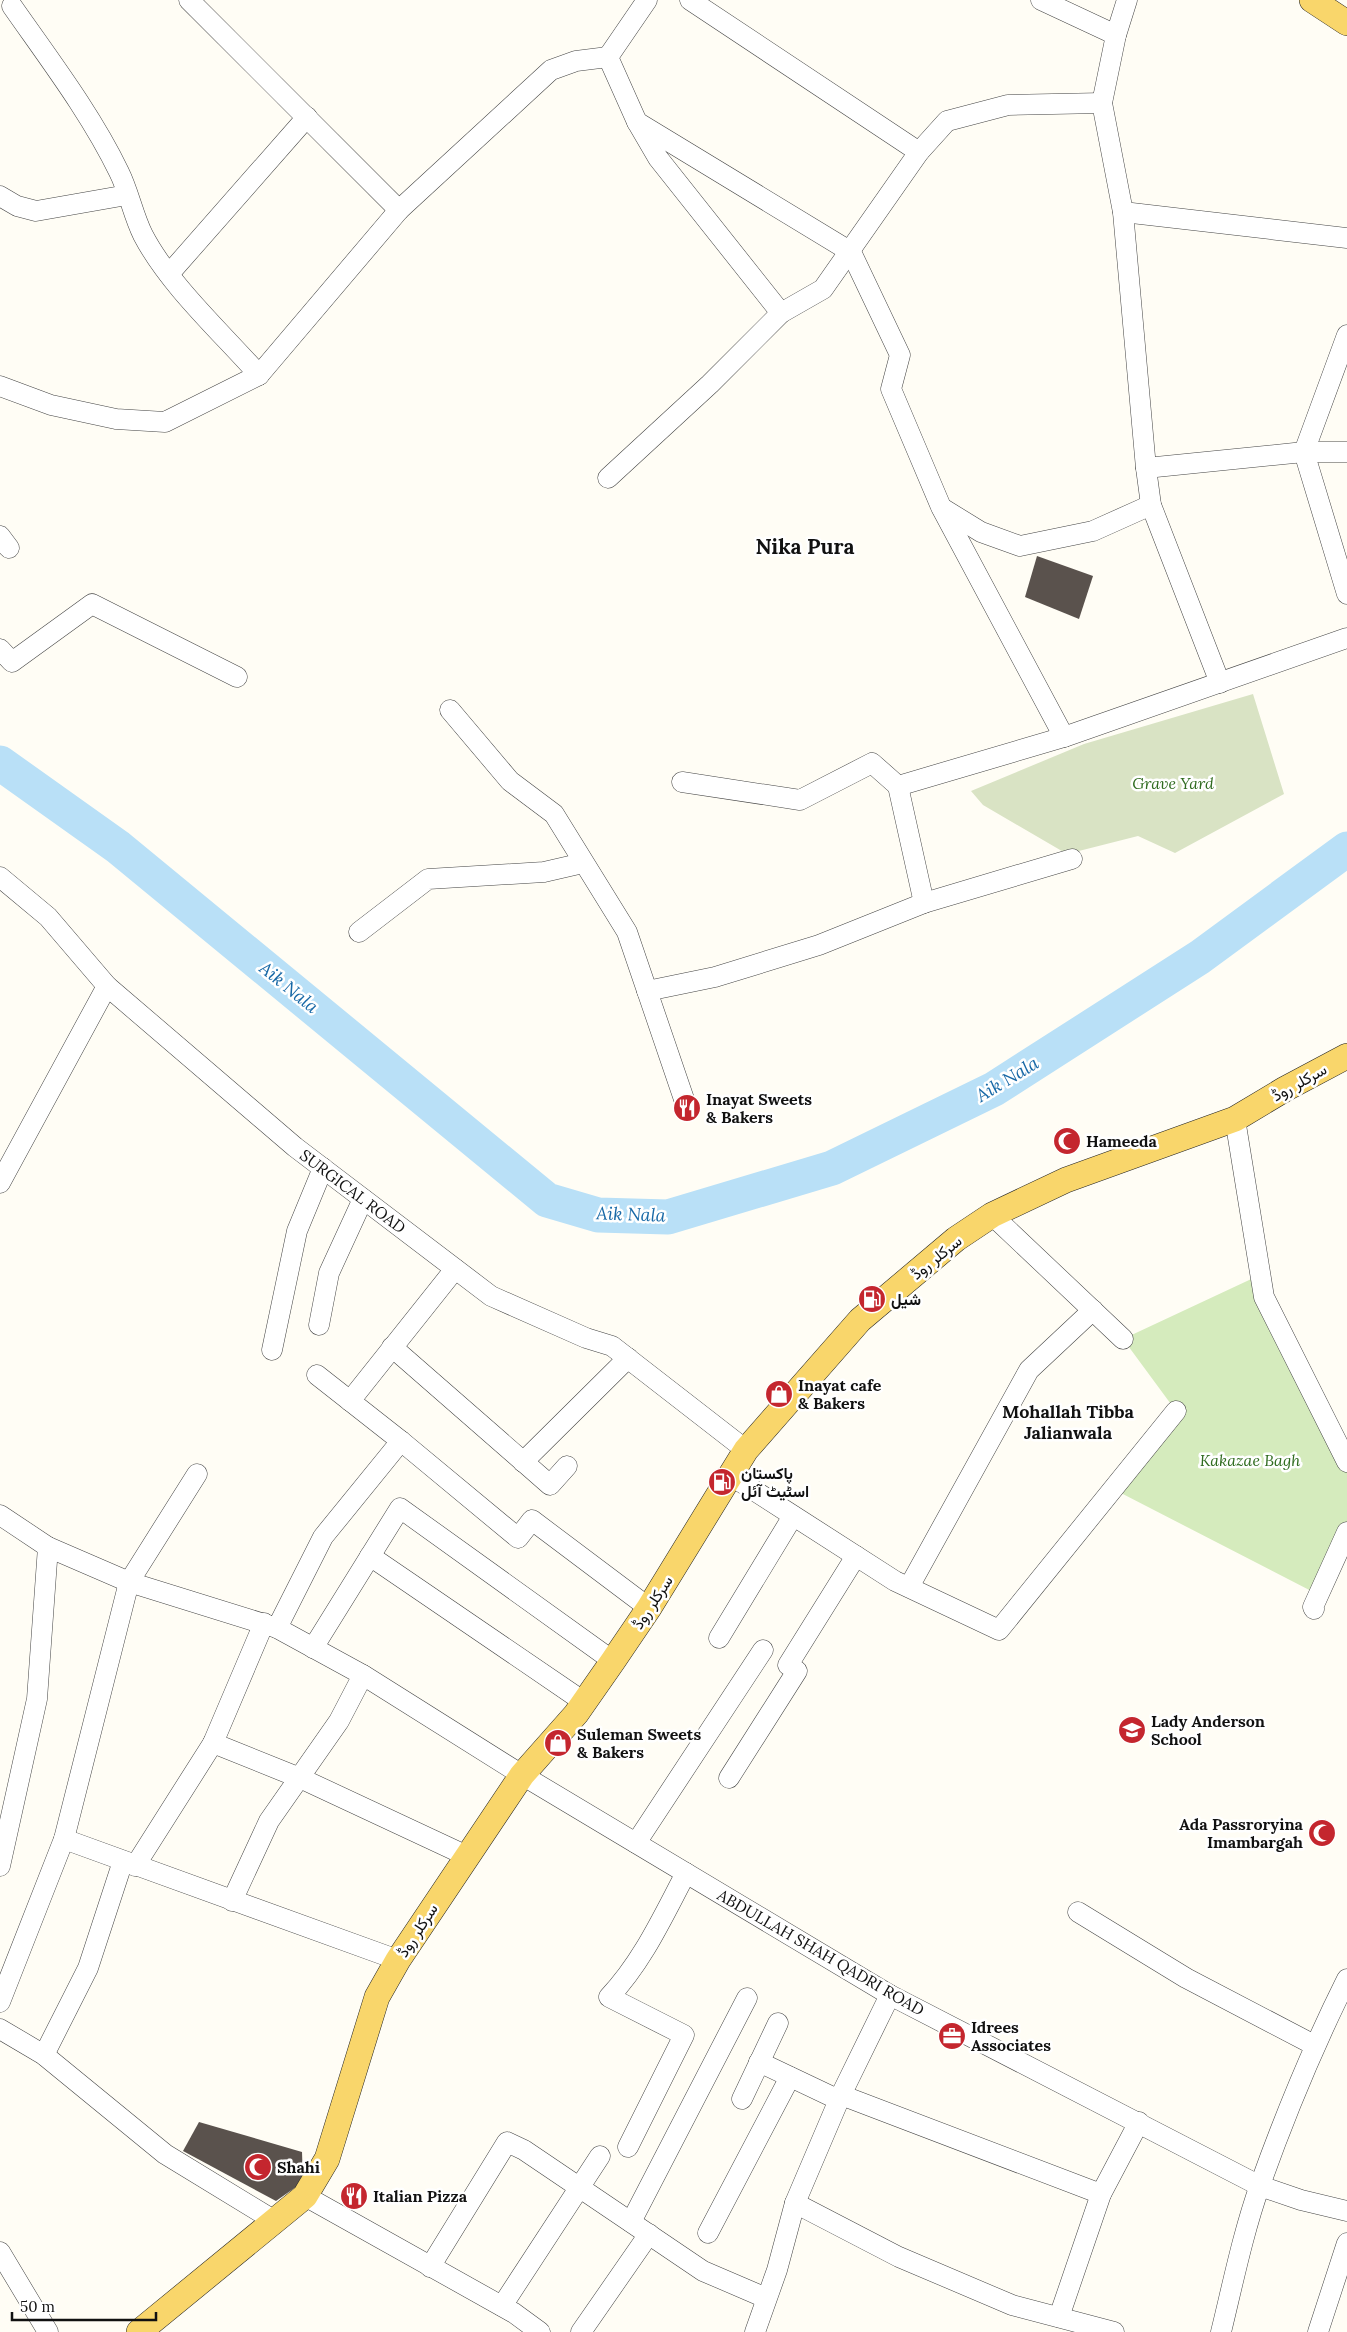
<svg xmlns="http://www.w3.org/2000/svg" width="1347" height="2332" font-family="Lora,Vazirmatn,serif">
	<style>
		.green { fill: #d5ebbd }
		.cemetery { fill: #d9e3c4 }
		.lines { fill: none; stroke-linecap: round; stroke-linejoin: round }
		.river { stroke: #b9e0f7; stroke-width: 35 }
		.building { fill: #5a524d }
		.minor-casing { stroke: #444; stroke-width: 21 }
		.major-casing { stroke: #222; stroke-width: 26 }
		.minor { stroke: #fff; stroke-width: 20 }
		.major { stroke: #f9d66b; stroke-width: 25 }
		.labels { text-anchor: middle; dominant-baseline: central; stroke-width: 5; stroke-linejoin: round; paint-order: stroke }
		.park-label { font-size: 16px; font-style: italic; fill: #2f6b1f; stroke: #fff }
		.street-label { font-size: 16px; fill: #111; stroke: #fff }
		.poi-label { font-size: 16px; font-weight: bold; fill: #111; stroke: #fff; text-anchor: start }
		.water-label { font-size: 18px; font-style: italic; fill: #1768a6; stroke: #fff }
		.neighbourhood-label { font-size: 18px; font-weight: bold; fill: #111; stroke: #fff }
		.district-label { font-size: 21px; font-weight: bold; fill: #111; stroke: #fff }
	</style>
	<rect width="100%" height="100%" fill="#fffdf5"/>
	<!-- green -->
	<path class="green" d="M1262 1274 1347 1459V1532L1319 1595 1117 1491 1176 1411 1123 1339Z"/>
	<!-- cemetery -->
	<path class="cemetery" d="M1253 694 1284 794 1175 853 1138 836 1067 854 983 805 971 791 1084 744Z"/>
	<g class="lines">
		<!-- river -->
		<path class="river" d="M0 763 118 847 547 1200 598 1215 668 1217 832 1168 994 1089 1200 957 1347 849"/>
	</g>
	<!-- building -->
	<g class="building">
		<path d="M1037 556 1093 576 1079 619 1025 597Z"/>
		<path d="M199 2122 302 2152 303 2182 276 2201 183 2151Z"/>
	</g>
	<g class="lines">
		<!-- minor casing -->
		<g class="minor-casing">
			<g id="minor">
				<path d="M189 0 399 210"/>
				<path d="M647 0 608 57 637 122 658 158 781 313"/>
				<path d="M690 0 919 152"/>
				<path d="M1041 0 1116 35"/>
				<path d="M1127 0 1116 35 1102 103 1123 212 1146 468 1151 505 1220 683"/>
				<path d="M12 6C49 59 91 114 119 172 129 192 133 215 143 235 169 285 222 333 259 375"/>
				<path d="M637 122 851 252 900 355 891 389 941 507 1064 737"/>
				<path d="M0 196 17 206 36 211 127 195"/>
				<path d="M1123 212 1347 238"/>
				<path d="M169 274 307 117"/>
				<path d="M1347 335 1304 452 1347 594"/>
				<path d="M0 386 51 405 116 419 165 422 259 375 399 210 551 70 576 61 608 57"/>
				<path d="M1146 468 1304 452H1347"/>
				<path d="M608 478 710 384 781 313 823 289 919 152 947 121 1008 105 1102 103"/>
				<path d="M942 508 981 532 1020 546 1093 531 1151 505"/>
				<path d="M0 536 9 548"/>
				<path d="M0 649 12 662 92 604 237 677"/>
				<path d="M450 710 510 781 554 814 627 932 687 1108"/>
				<path d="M682 782 800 800 872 763 898 786 924 903"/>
				<path d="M898 786 1064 737 1347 638"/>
				<path d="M0 877 48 917 107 986 295 1147 491 1296 586 1338 612 1346 746 1450"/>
				<path d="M359 932 428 879 544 872 583 863"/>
				<path d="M647 991 715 977 819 945 924 903 1072 859"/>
				<path d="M1235 1119 1264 1297 1347 1462"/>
				<path d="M0 1183 107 986"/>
				<path d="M992 1215 1123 1339"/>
				<path d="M319 1325 329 1273 363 1199"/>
				<path d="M392 1347 550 1485 567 1466"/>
				<path d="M272 1350 297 1231 323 1168"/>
				<path d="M317 1375 401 1441 518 1538 532 1520 649 1608"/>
				<path d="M350 1401 455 1269"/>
				<path d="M523 1462 628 1358"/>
				<path d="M730 1475 895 1581 999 1630 1176 1411"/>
				<path d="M0 1515 48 1547 129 1582 277 1628 363 1675 522 1775 890 1995 1260 2186 1301 2200 1347 2211"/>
				<path d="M370 1556 584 1702"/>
				<path d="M909 1587 1029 1370 1093 1310"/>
				<path d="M1314 1609 1313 1607 1347 1532"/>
				<path d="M277 1628 323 1537 401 1441"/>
				<path d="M719 1638 793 1516"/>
				<path d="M313 1648 400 1508 613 1661"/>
				<path d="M213 1743 300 1778 467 1856"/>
				<path d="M729 1778 797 1671 788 1665 856 1556"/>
				<path d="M64 1839 398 1960"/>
				<path d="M636 1843 763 1650"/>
				<path d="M0 1866 37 1699 48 1547"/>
				<path d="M135 1866 213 1743 264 1623"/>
				<path d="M232 1901 269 1821 339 1721 363 1675"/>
				<path d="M1078 1912 1186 1978 1314 2045"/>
				<path d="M0 2002 64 1839 129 1582 197 1474"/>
				<path d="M0 2029 44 2055 165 2154 275 2221"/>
				<path d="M44 2055 88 1968 123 1861"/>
				<path d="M759 2062 839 2100"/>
				<path d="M841 2095 1101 2194"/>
				<path d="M742 2099 778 2023"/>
				<path d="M628 2147 684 2035 609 1997C643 1961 663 1916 686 1873"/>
				<path d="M305 2196 514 2313 540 2332"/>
				<path d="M795 2203 899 2257 1012 2305 1114 2332"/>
				<path d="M631 2222 747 1998"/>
				<path d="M708 2233 790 2077"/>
				<path d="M0 2252 48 2332"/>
				<path d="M430 2267 507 2142 524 2150 703 2271 759 2295"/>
				<path d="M502 2306 600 2156"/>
				<path d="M1059 2317 1101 2194 1139 2122"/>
				<path d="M581 2332 649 2234"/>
				<path d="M755 2332 777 2270 795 2203 841 2095 890 1995"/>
				<path d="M1221 2332C1233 2283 1243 2233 1260 2185 1285 2115 1314 2045 1347 1979"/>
				<path d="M1318 2332 1347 2243"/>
			</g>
		</g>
		<!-- major casing -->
		<g class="major-casing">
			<g id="major">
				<path d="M1312 0 1347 23"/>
				<path d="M139 2332 305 2196 327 2159 377 1997 398 1960 522 1775 576 1714 613 1661 649 1608 746 1450 860 1320 956 1239 992 1215 1066 1180 1235 1119 1285 1089 1347 1056"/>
			</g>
		</g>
		<!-- minor -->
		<use href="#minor" class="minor"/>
		<!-- major -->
		<use href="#major" class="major"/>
	</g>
	<!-- icons -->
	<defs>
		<g id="restaurant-disc" transform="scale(1.4375)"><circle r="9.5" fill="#c4262e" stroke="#fff"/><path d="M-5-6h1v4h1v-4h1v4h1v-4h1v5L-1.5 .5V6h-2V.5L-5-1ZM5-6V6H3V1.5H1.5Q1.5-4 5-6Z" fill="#fff"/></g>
		<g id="mosque-disc" transform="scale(1.4375)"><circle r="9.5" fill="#c4262e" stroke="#fff"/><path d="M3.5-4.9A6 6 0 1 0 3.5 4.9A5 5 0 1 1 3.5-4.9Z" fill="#fff"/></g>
		<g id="fuel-disc" transform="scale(1.4375)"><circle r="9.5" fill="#c4262e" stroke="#fff"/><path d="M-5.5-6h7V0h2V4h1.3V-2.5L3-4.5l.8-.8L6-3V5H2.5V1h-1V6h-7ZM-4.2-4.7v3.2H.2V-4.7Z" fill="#fff"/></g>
		<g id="shop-disc" transform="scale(1.4375)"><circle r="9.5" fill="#c4262e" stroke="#fff"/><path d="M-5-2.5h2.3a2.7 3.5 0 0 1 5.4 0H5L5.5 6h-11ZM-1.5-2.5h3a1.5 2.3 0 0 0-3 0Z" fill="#fff"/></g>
		<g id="school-disc" transform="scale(1.4375)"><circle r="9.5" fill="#c4262e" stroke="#fff"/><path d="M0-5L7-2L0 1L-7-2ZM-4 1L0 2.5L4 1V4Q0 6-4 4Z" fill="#fff"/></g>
		<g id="office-disc" transform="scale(1.4375)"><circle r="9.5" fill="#c4262e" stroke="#fff"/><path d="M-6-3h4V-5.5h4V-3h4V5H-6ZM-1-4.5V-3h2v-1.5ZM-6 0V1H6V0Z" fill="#fff"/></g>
	</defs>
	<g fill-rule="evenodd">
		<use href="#restaurant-disc" x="687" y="1108"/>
		<use href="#mosque-disc" x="1067" y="1141"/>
		<use href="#fuel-disc" x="872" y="1299"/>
		<use href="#shop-disc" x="779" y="1394"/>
		<use href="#fuel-disc" x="722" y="1482"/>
		<use href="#school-disc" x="1132" y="1730"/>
		<use href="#shop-disc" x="558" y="1743"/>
		<use href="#mosque-disc" x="1322" y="1833"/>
		<use href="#office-disc" x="952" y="2036"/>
		<use href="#mosque-disc" x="258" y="2167"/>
		<use href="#restaurant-disc" x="354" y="2196"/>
	</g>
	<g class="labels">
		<!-- park labels -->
		<g class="park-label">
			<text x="1173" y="783">Grave Yard</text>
			<text x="1250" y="1460">Kakazae Bagh</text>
		</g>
		<!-- street labels -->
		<g class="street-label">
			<text transform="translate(1299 1082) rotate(-29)">سرکلر روڈ</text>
			<text transform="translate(353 1191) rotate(37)">SURGICAL ROAD</text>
			<text transform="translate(936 1257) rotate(-39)">سرکلر روڈ</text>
			<text transform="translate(652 1602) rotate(-57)">سرکلر روڈ</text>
			<text transform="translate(417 1930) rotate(-57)">سرکلر روڈ</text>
			<text transform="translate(821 1952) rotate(30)">ABDULLAH SHAH QADRI ROAD</text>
		</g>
		<!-- poi labels -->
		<g class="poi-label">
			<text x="706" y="1099">Inayat Sweets<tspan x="706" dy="18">&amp; Bakers</tspan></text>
			<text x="1086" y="1141">Hameeda</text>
			<text x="891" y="1299">شیل</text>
			<text x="798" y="1385">Inayat cafe<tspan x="798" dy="18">&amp; Bakers</tspan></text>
			<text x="741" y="1473">پاکستان<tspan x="741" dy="18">اسٹیٹ آئل</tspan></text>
			<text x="1151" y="1721">Lady Anderson<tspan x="1151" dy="18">School</tspan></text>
			<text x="577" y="1734">Suleman Sweets<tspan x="577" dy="18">&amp; Bakers</tspan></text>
			<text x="1303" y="1824" text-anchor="end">Ada Passroryina<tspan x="1303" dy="18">Imambargah</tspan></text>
			<text x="971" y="2027">Idrees<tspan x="971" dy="18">Associates</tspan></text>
			<text x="277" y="2167">Shahi</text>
			<text x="373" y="2196">Italian Pizza</text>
		</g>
		<!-- water labels -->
		<g class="water-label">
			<text transform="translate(289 987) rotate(39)">Aik Nala</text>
			<text transform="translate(1007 1079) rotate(-31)">Aik Nala</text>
			<text transform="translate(631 1214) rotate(2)">Aik Nala</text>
		</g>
		<!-- neighbourhood labels -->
		<g class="neighbourhood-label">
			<text x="1068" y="1411">Mohallah Tibba<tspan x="1068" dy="21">Jalianwala</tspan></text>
		</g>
		<!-- district labels -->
		<g class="district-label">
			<text x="805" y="546">Nika Pura</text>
		</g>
	</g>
	<!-- scale -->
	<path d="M12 2312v8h144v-8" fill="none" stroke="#111111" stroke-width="2.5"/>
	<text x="20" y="2312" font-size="15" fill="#111111" stroke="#ffffff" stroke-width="4" paint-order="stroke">50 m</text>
</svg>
